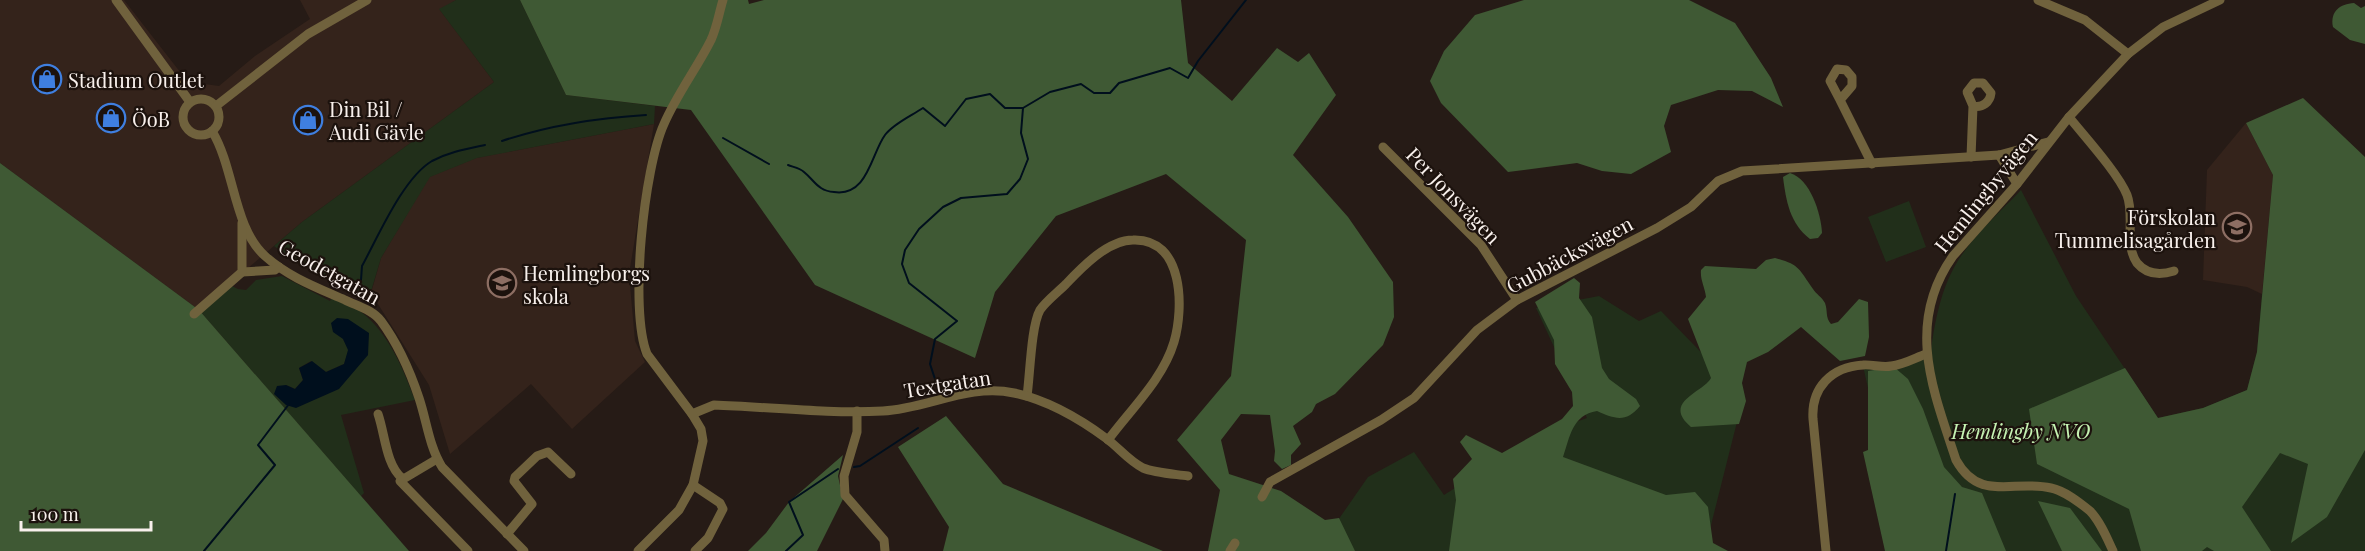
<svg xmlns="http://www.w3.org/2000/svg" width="2365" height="551" font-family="'Playfair Display',serif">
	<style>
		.built { fill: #34231b }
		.green { fill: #212f1a; fill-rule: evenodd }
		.forest { fill: #3f5934 }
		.water { fill: #000f1d }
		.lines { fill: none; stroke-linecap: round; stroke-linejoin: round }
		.stream { stroke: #000f1d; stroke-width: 2 }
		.minor { stroke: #70623d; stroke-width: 9 }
		.labels { text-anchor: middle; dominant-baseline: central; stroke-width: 4.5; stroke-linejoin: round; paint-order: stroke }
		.poi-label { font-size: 20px; fill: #f8f0ec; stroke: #1c120d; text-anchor: start }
		.street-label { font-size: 20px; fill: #f8f0ec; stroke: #1c120d }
		.park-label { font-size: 20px; font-style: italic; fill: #c6f3b3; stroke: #1c120d }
	</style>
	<rect width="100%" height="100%" fill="#261b16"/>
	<!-- built -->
	<g class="built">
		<path d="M0 0H124L191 86 197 83 219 86 255 56 310 19 300 0H456L440 10 494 82 302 222 199 310 0 163Z"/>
		<path d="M2246 123 2273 175 2262 294 2247 287 2203 280 2207 170Z"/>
		<path d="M654 124 629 274 635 341 645 362 572 429 531 384 450 454 429 385 371 293 381 258 429 177 476 158Z"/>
	</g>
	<!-- green -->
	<g class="green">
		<path d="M456 0H520L566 95 655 106 654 124 477 158 430 177 381 258 369 298 299 264 274 246 302 222 494 82 439 9Z"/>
		<path d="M2021 190 2076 296 2158 418 2203 408 2247 390 2257 352 2262 294 2365 208V551H1905L1863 366 1904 361 1931 349C1936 316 1942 284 1961 256 1977 232 2001 211 2021 190Z"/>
		<path d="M1909 201 1926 247 1886 262 1868 217Z"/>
		<path d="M282 276 330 301 332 297C341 302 352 306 361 312 389 333 403 369 415 400L341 415 364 493 361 496 199 310 228 284 238 289 246 290 256 280ZM343 339 368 355 286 405V385L295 389 303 380 299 368 311 361 326 372 344 364 349 350Z"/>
		<path d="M1599 296 1639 321 1661 311 1727 379 1741 406 1706 545 1718 551H1230L1327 536 1368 477 1414 452 1444 495 1537 436 1587 418 1536 308Z"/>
	</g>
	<!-- forest -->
	<g class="forest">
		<path d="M520 0H748L749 4 764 0H1181L1188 63 1232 101 1277 48 1298 62 1309 53 1336 95 1293 155 1348 217 1393 282 1394 317 1383 345 1335 394 1316 404 1312 412 1293 426 1301 444 1291 455V465L1282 469 1274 461 1275 451 1270 415 1241 414 1221 440 1229 474 1281 491 1325 520 1339 518 1355 551H1208L1220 490 1177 440 1231 376 1246 240 1166 174 1056 216 995 292 975 358 815 285 691 110 566 95Z"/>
		<path d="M1524 0H1689L1735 23 1771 78 1783 107 1752 91 1718 90 1671 105 1664 126 1671 152 1631 174 1602 171 1577 163 1508 172 1441 103 1430 81 1444 51 1475 15Z"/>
		<path d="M2354 3 2361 8 2365 6V44L2350 40 2333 27C2330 11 2340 4 2354 3Z"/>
		<path d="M2303 98 2365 157V450L2327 517 2291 543 2308 464 2280 453 2242 507 2271 551H2214L2207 547 2202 551H2141L2129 509 2037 464 2029 409 2125 368 2158 418 2203 408 2247 390 2257 352 2273 175 2246 123Z"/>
		<path d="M0 163 199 310 409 551H0Z"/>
		<path d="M1790 173C1810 179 1821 213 1822 233L1818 238 1810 239C1790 224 1786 201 1783 177Z"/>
		<path d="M1775 258C1800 265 1798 268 1813 289 1816 294 1822 297 1825 303 1828 311 1825 317 1831 324L1838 322 1859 299 1868 302 1869 337 1865 356 1840 361 1801 327 1768 352 1747 362 1742 383 1746 401 1739 424 1691 427C1661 402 1704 392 1711 378L1688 319 1706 297C1705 287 1700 280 1701 270L1705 266 1756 269 1766 260Z"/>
		<path d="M1574 278 1580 283 1579 298 1592 317 1602 368 1609 379 1636 399 1640 406C1626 423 1615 419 1597 411 1572 415 1570 437 1563 457L1666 495 1695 492 1708 507 1713 543 1728 551H1449L1456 500 1453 479 1472 459 1460 442 1466 435 1502 453 1562 419 1573 406 1572 392 1555 364 1554 340 1535 302Z"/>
		<path d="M1894 367 1908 379 1923 409 1944 467 1962 487 1982 493 2006 551H1885L1863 452 1868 450V371Z"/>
		<path d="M946 416 1003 484 1163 551H943L949 527 898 447Z"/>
		<path d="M843 455 838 476 843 499 817 551H748L766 533 789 502Z"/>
		<path d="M2038 501 2070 508 2102 551H2062Z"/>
	</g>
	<!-- water -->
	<path class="water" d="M337 318 348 319 369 333 368 355 339 389 296 408 286 405 274 394 277 386 286 385 295 389 303 380 299 368 312 361 326 372 344 364 348 350 343 339 333 332 331 323Z"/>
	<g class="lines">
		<!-- stream -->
		<g class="stream">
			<path d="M723 138 769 164"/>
			<path d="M502 141C550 125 596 118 646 115"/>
			<path d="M788 165C793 167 800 168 804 172 815 181 818 191 834 192 868 197 871 154 885 135 893 124 911 116 923 108L945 126 966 99 990 94 1005 108H1023L1050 92 1081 84 1094 93H1110L1119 83 1170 68 1188 78 1198 61 1246 0"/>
			<path d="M357 285 361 280 362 266C378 237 403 178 432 161 449 152 466 149 485 145"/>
			<path d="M937 385 930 364 935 339 957 321 909 283 902 264 905 250 919 229 943 207 961 198 1007 194 1020 179 1028 159 1021 133 1023 108"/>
			<path d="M854 467 860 466 918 428"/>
			<path d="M204 551 275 465 258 445 289 404"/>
			<path d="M786 551 803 535 789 502 838 469"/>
			<path d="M1946 551 1955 494"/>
		</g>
		<!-- minor -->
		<g class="minor">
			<path d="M116 0 190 102"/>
			<path d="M2038 0 2085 20 2128 54"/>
			<circle cx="201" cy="117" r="18"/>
			<path d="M1840 100 1830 81 1837 69 1846 70 1852 77V86L1840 100 1872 164"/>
			<path d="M216 106 308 34 367 0"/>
			<path d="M2069 117C2085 137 2118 173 2127 195 2135 215 2124 245 2137 263 2147 275 2161 275 2174 271"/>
			<path d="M212 131C235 169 233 227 265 256 288 277 318 288 345 300 357 306 373 310 381 321 398 344 410 371 419 398 427 422 429 446 442 467L524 551"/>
			<path d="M1383 147 1481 245 1517 300"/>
			<path d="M1999 155 2017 184"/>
			<path d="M1971 157 1973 106 1967 92 1974 83H1983L1991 93C1990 102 1983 108 1973 106"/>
			<path d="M242 272 275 270 279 267"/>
			<path d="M194 314 242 272V223"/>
			<path d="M1027 396C1030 376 1031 326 1040 310 1046 301 1058 292 1066 284 1082 267 1108 240 1133 240 1184 238 1184 308 1174 342 1163 379 1131 409 1108 440"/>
			<path d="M857 411V432L844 476 845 495 884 540 885 551"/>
			<path d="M378 414C385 434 386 465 402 478"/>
			<path d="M692 414 714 405C770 407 828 414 883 411 927 409 969 383 1014 393 1047 400 1080 419 1107 439 1119 448 1129 461 1143 468 1155 473 1174 474 1188 476"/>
			<path d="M437 459 400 481 468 551"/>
			<path d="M693 485 720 503 723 509 708 538 695 551"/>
			<path d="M1262 497 1270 482 1381 420 1414 398 1477 330 1517 300 1657 228 1691 207 1718 181 1742 171 1999 155 2048 142"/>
			<path d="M507 534 532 504 514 481 515 477 537 456 548 452 571 474"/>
			<path d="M638 551 679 510 693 485 703 441 701 429 692 414 647 354C629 309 644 168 664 124 677 94 697 68 711 40 717 27 719 13 723 0"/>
			<path d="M1230 551 1235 543"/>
			<path d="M1826 551 1813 419C1811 388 1831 367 1863 365 1872 364 1882 368 1891 366 1903 365 1915 358 1926 354"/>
			<path d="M2113 551C2107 538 2100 521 2090 511 2079 502 2065 491 2051 488 2013 479 1980 503 1956 460 1933 390 1905 324 1953 256L2017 184 2069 117 2128 54 2163 27 2220 0"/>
		</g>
	</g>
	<!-- icons -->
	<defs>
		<g id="shop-ring" transform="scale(1.5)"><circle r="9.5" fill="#1c120d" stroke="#3f7fe0" stroke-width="1.5"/><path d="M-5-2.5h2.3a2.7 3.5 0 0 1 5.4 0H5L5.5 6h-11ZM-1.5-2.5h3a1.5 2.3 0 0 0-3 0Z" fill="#3f7fe0"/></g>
		<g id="school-ring" transform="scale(1.5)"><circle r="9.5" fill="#1c120d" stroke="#8d6e63" stroke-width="1.5"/><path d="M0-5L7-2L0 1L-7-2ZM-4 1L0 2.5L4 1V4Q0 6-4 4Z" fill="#8d6e63"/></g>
	</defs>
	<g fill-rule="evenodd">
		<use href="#shop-ring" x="47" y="79"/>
		<use href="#shop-ring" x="111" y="118"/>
		<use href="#shop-ring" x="308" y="120"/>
		<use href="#school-ring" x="2237" y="227"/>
		<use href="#school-ring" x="502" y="283"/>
	</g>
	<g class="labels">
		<!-- poi labels -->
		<g class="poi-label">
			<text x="68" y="79">Stadium Outlet</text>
			<text x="329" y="108">Din Bil /<tspan x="329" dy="23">Audi Gävle</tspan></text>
			<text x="132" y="118">ÖoB</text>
			<text x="2216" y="216" text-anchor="end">Förskolan<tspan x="2216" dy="23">Tummelisagården</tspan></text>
			<text x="523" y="272">Hemlingborgs<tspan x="523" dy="23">skola</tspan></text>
		</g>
		<!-- street labels -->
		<g class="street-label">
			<text transform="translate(1985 191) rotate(-51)">Hemlingbyvägen</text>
			<text transform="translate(1454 195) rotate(46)">Per Jonsvägen</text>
			<text transform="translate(1569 254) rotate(-28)">Gubbäcksvägen</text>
			<text transform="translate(330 271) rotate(29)">Geodetgatan</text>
			<text transform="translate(947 383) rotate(-9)">Textgatan</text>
		</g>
		<!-- park labels -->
		<g class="park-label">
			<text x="2021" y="430">Hemlingby NVO</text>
		</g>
	</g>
	<!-- scale -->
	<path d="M21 521v9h130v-9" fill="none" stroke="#f8f0ec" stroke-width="3"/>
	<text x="30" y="521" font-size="18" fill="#f8f0ec" stroke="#1c120d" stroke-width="4.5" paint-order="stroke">100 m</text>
</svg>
